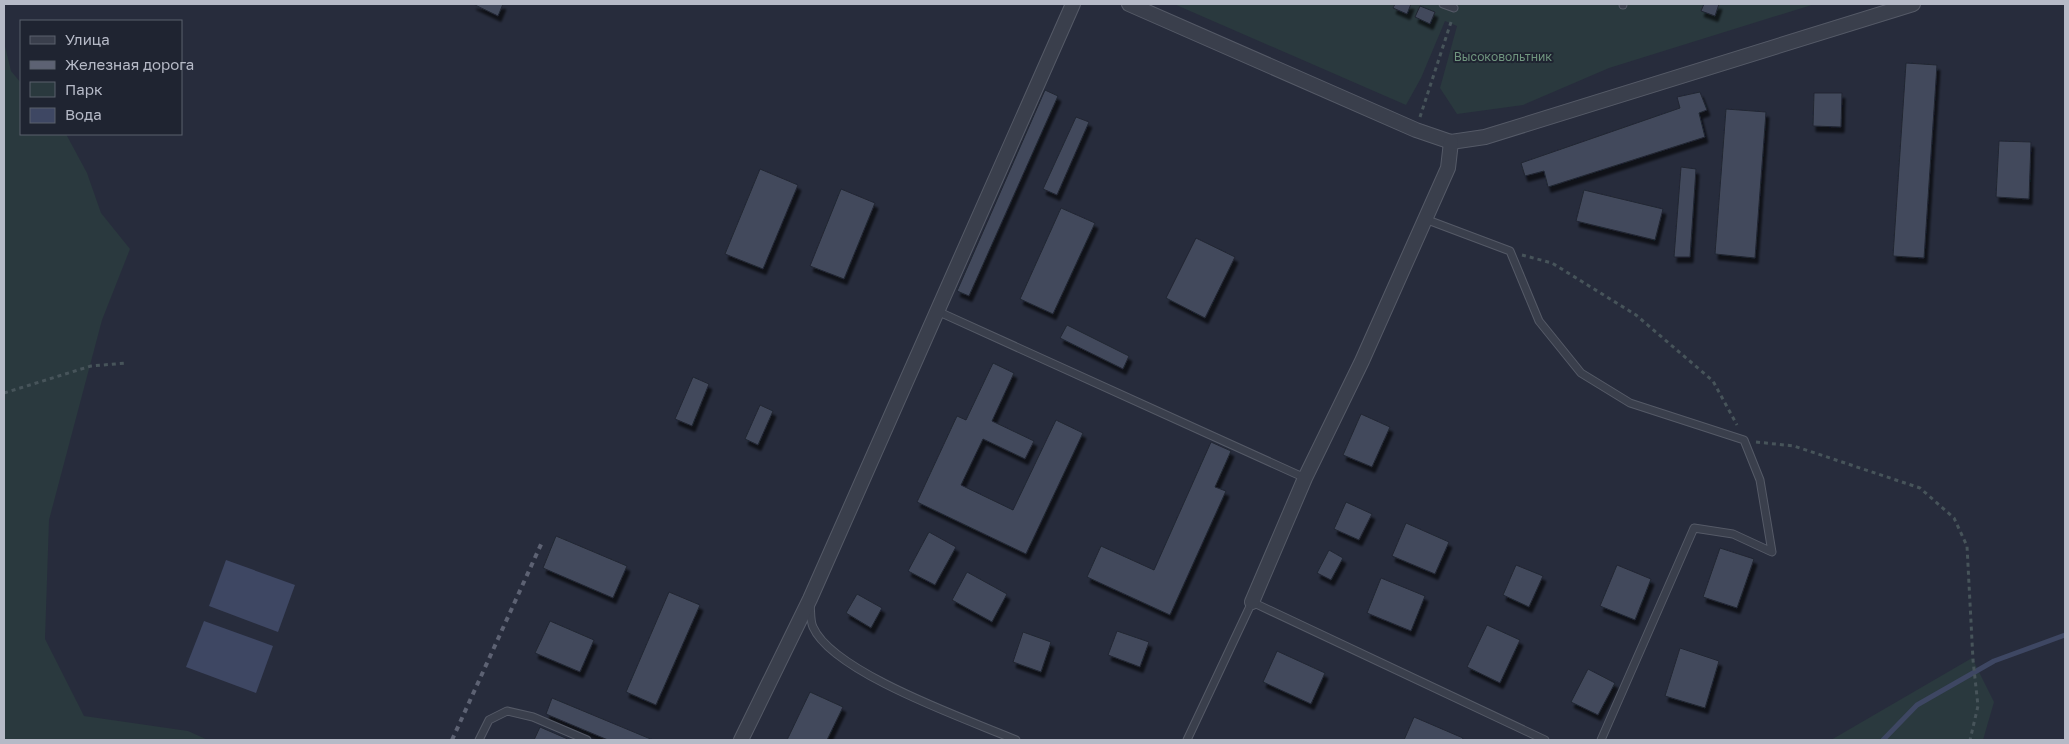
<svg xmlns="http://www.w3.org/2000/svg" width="2069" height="744" font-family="'Golos Text',sans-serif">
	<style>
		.green { fill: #2a393e }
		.water { fill: #3e4763 }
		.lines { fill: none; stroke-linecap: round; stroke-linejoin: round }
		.stream { stroke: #3e4763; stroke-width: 5 }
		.building { fill: #434a5b; stroke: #212633; filter: url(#shadow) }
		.lane-casing { stroke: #555a67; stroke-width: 9 }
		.street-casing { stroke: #555a67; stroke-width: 16 }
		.path { stroke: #47545a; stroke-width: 3; stroke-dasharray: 4 4; stroke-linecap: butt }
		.lane { stroke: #3a3f4c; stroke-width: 7 }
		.street { stroke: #3a3f4c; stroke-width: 14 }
		.rail { stroke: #5d6273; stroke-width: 4; stroke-dasharray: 5 5; stroke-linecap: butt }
		.labels { text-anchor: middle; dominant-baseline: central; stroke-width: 4; stroke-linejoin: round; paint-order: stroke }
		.park-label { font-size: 12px; fill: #70967f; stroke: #1f2431 }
	</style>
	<defs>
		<filter id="shadow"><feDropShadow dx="3" dy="5.5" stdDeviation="1" flood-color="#0009"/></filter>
	</defs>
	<rect width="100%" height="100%" fill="#272c3c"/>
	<!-- green -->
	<g class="green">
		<path d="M1174 4H1815L1609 68 1523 105 1457 114 1440 88 1457 26 1445 21 1421 78 1406 105Z"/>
		<path d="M4 42 11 71 21 83V134H66L87 173 101 213 130 249 102 320 49 520 45 639 84 716 188 731 208 740H4Z"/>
		<path d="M1972 658 1994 702 1983 740H1831Z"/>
	</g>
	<!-- water -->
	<g class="water">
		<path d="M226 560 295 585 278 632 209 606Z"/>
		<path d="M204 621 273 646 256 693 186 667Z"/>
	</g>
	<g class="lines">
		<!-- stream -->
		<path class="stream" d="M1883 740 1917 705 1994 661 2065 635"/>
	</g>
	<!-- building -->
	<g class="building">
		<path d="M473 4H503L498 16Z"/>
		<path d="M1395 4H1411L1407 14 1393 8Z"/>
		<path d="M1704 4H1719L1715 16 1701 11Z"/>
		<path d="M1420 6 1435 12 1430 24 1415 17Z"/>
		<path d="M1906 63 1937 65 1924 258 1893 256Z"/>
		<path d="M1045 90 1058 96 969 296 957 291Z"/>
		<path d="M1700 92 1707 110 1699 113 1705 137 1548 187 1544 171 1525 176 1521 163 1680 108 1677 97Z"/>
		<path d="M1814 93H1842L1841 127 1813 126Z"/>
		<path d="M1726 109 1766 112 1755 258 1715 254Z"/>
		<path d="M1076 117 1089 122 1057 195 1043 189Z"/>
		<path d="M1999 141 2031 142 2029 199 1996 197Z"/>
		<path d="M1681 167 1696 169 1690 257H1674Z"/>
		<path d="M760 169 798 185 763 269 725 254Z"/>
		<path d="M841 189 875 203 844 279 810 266Z"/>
		<path d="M1584 190 1663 209 1655 240 1576 221Z"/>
		<path d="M1061 208 1095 223 1053 314 1020 299Z"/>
		<path d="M1196 238 1235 257 1205 318 1166 298Z"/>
		<path d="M1067 325 1129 356 1123 369 1060 338Z"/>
		<path d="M993 363 1014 373 992 421 1034 441 1025 459 983 439 961 485 1013 510 1056 420 1083 433 1026 554 917 502 957 416 966 420Z"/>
		<path d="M693 377 709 384 692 426 675 419Z"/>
		<path d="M760 405 773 411 758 445 745 439Z"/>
		<path d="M1361 414 1390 427 1372 467 1343 455Z"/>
		<path d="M1211 442 1231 451 1215 487 1226 491 1170 615 1087 577 1101 546 1154 570Z"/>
		<path d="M1346 502 1372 514 1359 540 1334 529Z"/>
		<path d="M1406 523 1449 542 1435 574 1392 556Z"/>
		<path d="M929 532 956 547 935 585 908 571Z"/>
		<path d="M556 536 627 566 613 598 543 568Z"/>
		<path d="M1720 548 1754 559 1737 608 1703 597Z"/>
		<path d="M1329 550 1343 558 1331 580 1317 573Z"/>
		<path d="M1516 565 1543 576 1529 607 1503 595Z"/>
		<path d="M1617 565 1651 579 1635 620 1600 606Z"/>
		<path d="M967 572 1007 594 992 622 952 600Z"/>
		<path d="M1381 578 1425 596 1411 631 1367 613Z"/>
		<path d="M669 592 700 605 656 705 626 692Z"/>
		<path d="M857 594 882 608 871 628 846 613Z"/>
		<path d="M550 621 594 640 580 672 535 653Z"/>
		<path d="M1487 625 1520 640 1500 683 1467 667Z"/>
		<path d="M1117 631 1149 642 1140 667 1108 655Z"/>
		<path d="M1023 632 1051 642 1041 672 1013 662Z"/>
		<path d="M1680 648 1719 661 1705 708 1665 696Z"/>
		<path d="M1277 651 1325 673 1311 704 1263 682Z"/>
		<path d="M1588 669 1615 683 1598 715 1571 702Z"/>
		<path d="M810 692 843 707 827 740H787Z"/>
		<path d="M552 698 653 740H608L546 714Z"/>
		<path d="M1414 717 1463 738 1462 740H1404Z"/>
		<path d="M540 727 570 740H534Z"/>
	</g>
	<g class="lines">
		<!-- lane casing -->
		<g class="lane-casing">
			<g id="lane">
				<path d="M1443 4 1454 8"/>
				<path d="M1623 5V4"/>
				<path d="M1425 219 1510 251 1539 321 1581 373 1630 403 1744 440 1760 480 1772 552 1733 534 1694 528 1601 740"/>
				<path d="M937 311 1305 478"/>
				<path d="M810 604C811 611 810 621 813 627 833 673 969 720 1016 740"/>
				<path d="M479 740 489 720 507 711 533 717 587 740"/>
				<path d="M1187 740 1252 602 1545 740"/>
			</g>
		</g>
		<!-- street casing -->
		<g class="street-casing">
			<g id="street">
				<path d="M1129 4 1416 130 1451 142 1485 137 1913 4"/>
				<path d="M1252 602 1305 478 1362 361 1448 168 1451 142"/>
				<path d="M741 740 810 599 1073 4"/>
			</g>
		</g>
		<!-- path -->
		<g class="path">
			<path d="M1420 117 1452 19"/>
			<path d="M1522 255 1552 263 1636 315 1713 381 1737 425"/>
			<path d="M4 393 91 366 127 363"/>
			<path d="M1756 442 1794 446 1920 488 1954 518 1967 546 1973 660 1978 706 1970 740"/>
		</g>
		<!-- lane -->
		<use href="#lane" class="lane"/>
		<!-- street -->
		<use href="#street" class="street"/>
		<!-- rail -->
		<path class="rail" d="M452 740 543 540"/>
	</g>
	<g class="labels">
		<!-- park labels -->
		<g class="park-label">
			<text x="1503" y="56">Высоковольтник</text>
		</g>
	</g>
	<!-- border -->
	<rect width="2069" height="744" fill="none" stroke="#b6bac7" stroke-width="10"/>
	<!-- legend -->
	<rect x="20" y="20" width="162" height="115" fill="#1f2431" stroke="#5b606d"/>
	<rect x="30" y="36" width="25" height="8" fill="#3a3f4c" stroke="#5b606d"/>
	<text x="65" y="45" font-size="15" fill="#b6bac7">Улица</text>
	<rect x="30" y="61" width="25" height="8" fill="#5d6273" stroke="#5b606d"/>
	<text x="65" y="70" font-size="15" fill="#b6bac7">Железная дорога</text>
	<rect x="30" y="82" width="25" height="15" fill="#2a393e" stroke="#5b606d"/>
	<text x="65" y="95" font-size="15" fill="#b6bac7">Парк</text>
	<rect x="30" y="108" width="25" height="15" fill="#3e4763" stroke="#5b606d"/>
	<text x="65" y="120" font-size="15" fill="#b6bac7">Вода</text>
</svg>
